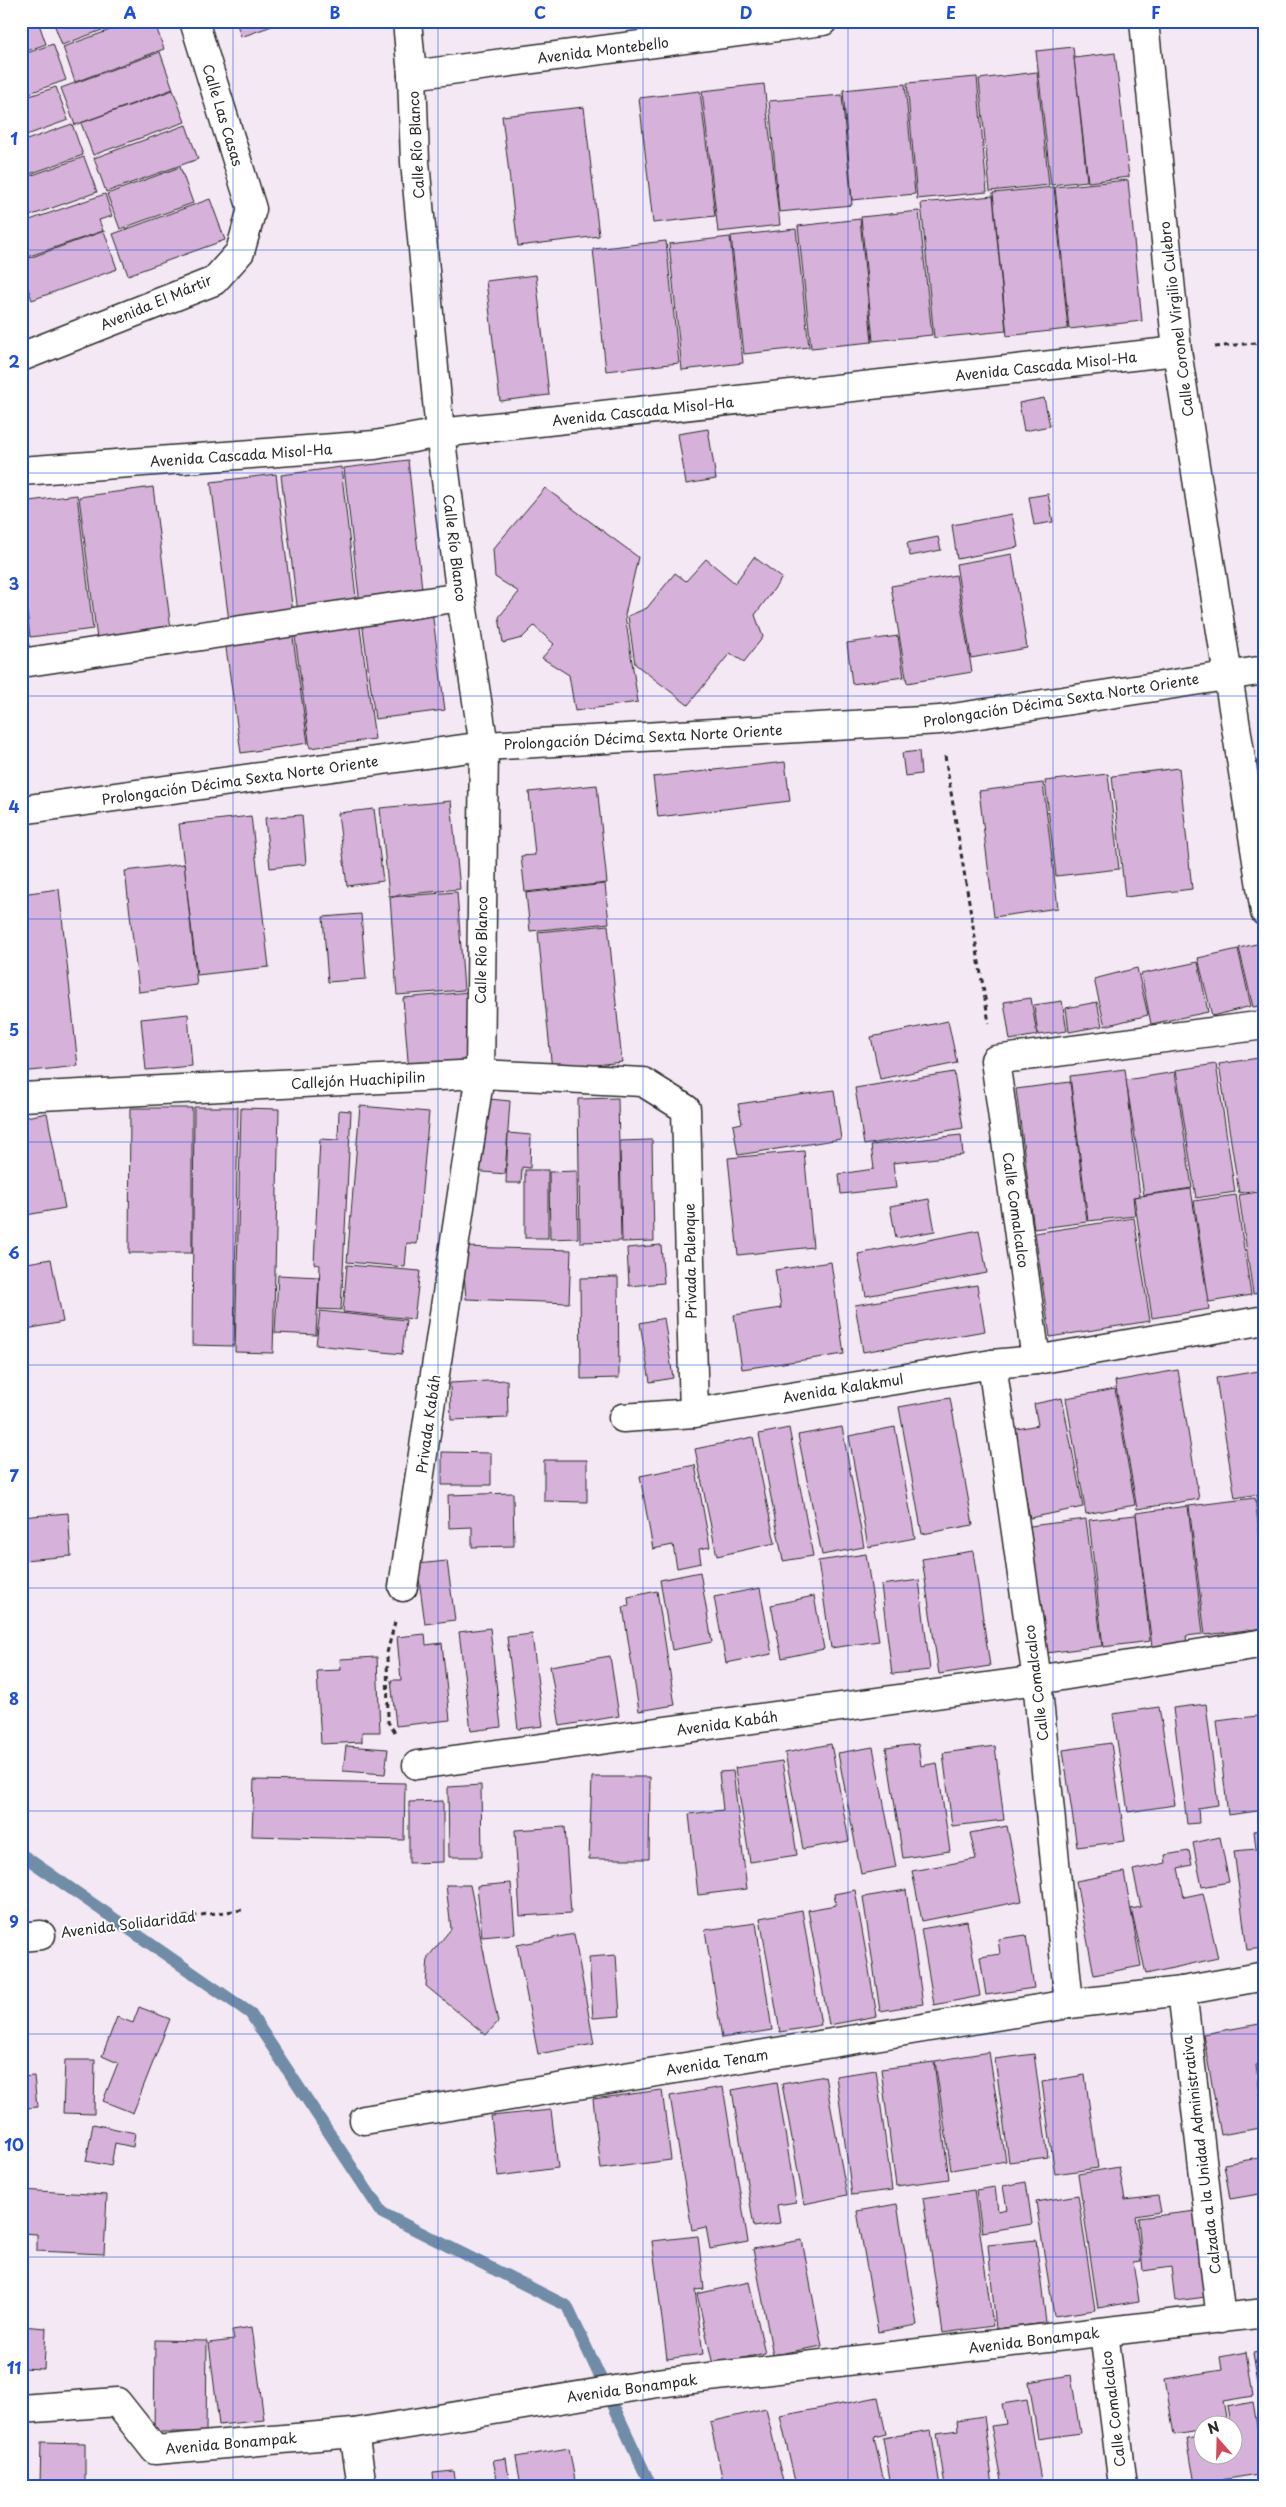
<svg xmlns="http://www.w3.org/2000/svg" width="1286" height="2507" font-family="'Playpen Sans',sans-serif">
	<style>
		.lines { fill: none; stroke-linecap: round; stroke-linejoin: round }
		.stream { stroke: #6f8ca7; stroke-width: 12 }
		.building { fill: #d6b1da; stroke: #2b2b2b }
		.minor-casing { stroke: #2b2b2b; stroke-width: 31 }
		.path { stroke: #2b2b2b; stroke-width: 3; stroke-dasharray: 5 4; stroke-linecap: butt }
		.minor { stroke: #fff; stroke-width: 28 }
		.grid { fill: none; stroke: #1d4ed8; stroke-width: 1; stroke-opacity: 0.55 }
		.labels { text-anchor: middle; dominant-baseline: central; stroke-width: 4; stroke-linejoin: round; paint-order: stroke }
		.street-label { font-size: 14px; fill: #2b2b2b; stroke: #fff }
		.neatline { fill: none; stroke: #1d4ed8; stroke-width: 2 }
		.grid-label { font-size: 16px; text-anchor: middle; font-weight: bold; fill: #1d4ed8 }
	</style>
	<rect width="100%" height="100%" fill="#f3e8f4"/>
	<filter id="ink" filterUnits="userSpaceOnUse"><feTurbulence type="fractalNoise" baseFrequency=".02" numOctaves="2"/><feDisplacementMap in="SourceGraphic" scale="10" xChannelSelector="R" yChannelSelector="G"/><feConvolveMatrix kernelMatrix="1 2 1 2 8 2 1 2 1" color-interpolation-filters="sRGB"/></filter>
	<g filter="url(#ink)">
		<g class="lines">
			<!-- stream -->
			<path class="stream" d="M21 1854 250 2013 382 2213 567 2306 651 2486"/>
		</g>
		<!-- building -->
		<g class="building">
			<path d="M21 21H38L46 44 21 53Z"/>
			<path d="M53 21H126L62 45Z"/>
			<path d="M135 21H154L164 49 75 82 63 47Z"/>
			<path d="M236 21H286L241 37Z"/>
			<path d="M53 44 66 80 21 96V55Z"/>
			<path d="M1073 47 1087 181 1051 185 1036 51Z"/>
			<path d="M160 52 173 89 75 125 61 88Z"/>
			<path d="M1115 53 1129 177 1088 182 1074 58Z"/>
			<path d="M1037 72 1049 185 990 191 979 79Z"/>
			<path d="M977 77 987 192 917 199 907 83Z"/>
			<path d="M764 84 780 225 718 232 702 91Z"/>
			<path d="M905 84 915 194 852 200 843 90Z"/>
			<path d="M56 87 68 120 21 137V99Z"/>
			<path d="M173 90 185 122 93 155 81 123Z"/>
			<path d="M700 91 715 216 653 223 639 98Z"/>
			<path d="M842 95 852 205 779 212 769 101Z"/>
			<path d="M584 107 599 236 518 246 502 116Z"/>
			<path d="M72 124 83 155 21 177V142Z"/>
			<path d="M186 125 198 159 106 192 94 158Z"/>
			<path d="M84 157 97 192 21 219V179Z"/>
			<path d="M180 167 193 203 120 229 107 194Z"/>
			<path d="M1128 180 1142 321 1069 329 1055 187Z"/>
			<path d="M1054 187 1068 329 1007 336 993 193Z"/>
			<path d="M105 194 112 216 99 220 103 231 21 259V223Z"/>
			<path d="M993 196 1006 331 934 338 921 203Z"/>
			<path d="M210 199 225 240 128 275 113 234Z"/>
			<path d="M919 211 932 335 873 341 861 217Z"/>
			<path d="M860 219 872 342 811 348 798 226Z"/>
			<path d="M796 229 809 347 744 354 731 236Z"/>
			<path d="M104 231 117 269 32 300 21 269V261Z"/>
			<path d="M730 237 743 363 682 370 669 244Z"/>
			<path d="M666 241 679 363 606 371 593 249Z"/>
			<path d="M536 275 549 395 500 401 486 281Z"/>
			<path d="M1044 398 1050 426 1024 431 1019 403Z"/>
			<path d="M708 429 716 479 686 484 678 434Z"/>
			<path d="M408 460 423 598 360 605 344 468Z"/>
			<path d="M341 467 357 606 298 613 281 475Z"/>
			<path d="M276 474 293 613 229 621 211 482Z"/>
			<path d="M153 487 171 629 97 639 79 497Z"/>
			<path d="M545 488 638 557 625 615 638 702 575 711 569 675 542 658 554 644 534 626 522 638 503 643 499 617 519 592 495 577 493 549Z"/>
			<path d="M1048 494 1053 522 1034 525 1029 497Z"/>
			<path d="M77 495 93 629 30 637 21 560V502Z"/>
			<path d="M1012 514 1018 547 957 559 952 525Z"/>
			<path d="M938 537 941 550 910 556 907 543Z"/>
			<path d="M1012 554 1027 648 971 658 956 564Z"/>
			<path d="M754 557 782 578 755 615 763 637 744 662 730 653 688 705 635 664 628 616 647 608 675 573 686 581 706 559 735 583Z"/>
			<path d="M956 575 972 672 907 683 891 586Z"/>
			<path d="M21 579 29 646H21Z"/>
			<path d="M432 611 445 710 375 719 362 621Z"/>
			<path d="M359 621 375 739 310 748 294 629Z"/>
			<path d="M292 631 308 743 241 753 225 641Z"/>
			<path d="M898 636 904 677 852 684 847 643Z"/>
			<path d="M919 751 921 774 905 776 902 753Z"/>
			<path d="M785 762 790 801 658 817 653 777Z"/>
			<path d="M1179 768 1192 889 1125 897 1112 776Z"/>
			<path d="M1108 774 1119 869 1056 876 1045 781Z"/>
			<path d="M1043 783 1058 908 994 917 979 791Z"/>
			<path d="M597 785 607 883 525 892 521 856 535 855 529 792Z"/>
			<path d="M451 801 460 889 389 896 380 808Z"/>
			<path d="M374 809 383 881 347 886 338 813Z"/>
			<path d="M302 815 306 864 270 868 265 818Z"/>
			<path d="M251 816 269 967 197 975 179 824Z"/>
			<path d="M184 864 197 985 139 992 125 871Z"/>
			<path d="M605 884 609 923 530 931 526 893Z"/>
			<path d="M59 889 78 1066 21 1072V894Z"/>
			<path d="M457 892 464 990 397 995 390 897Z"/>
			<path d="M361 914 366 979 328 982 323 917Z"/>
			<path d="M608 925 622 1062 552 1070 538 932Z"/>
			<path d="M1265 942V1005L1253 1007 1239 948Z"/>
			<path d="M1238 949 1251 1006 1212 1016 1198 958Z"/>
			<path d="M1198 962 1208 1012 1151 1024 1141 974Z"/>
			<path d="M1137 968 1148 1015 1105 1026 1094 979Z"/>
			<path d="M469 992 474 1068 409 1073 403 998Z"/>
			<path d="M1031 998 1037 1035 1010 1040 1004 1002Z"/>
			<path d="M1062 1001 1067 1031 1038 1035 1034 1005Z"/>
			<path d="M1097 1002 1102 1026 1069 1032 1066 1008Z"/>
			<path d="M188 1014 192 1066 146 1070 141 1019Z"/>
			<path d="M948 1021 957 1063 880 1079 871 1037Z"/>
			<path d="M1265 1057V1189L1239 1193 1219 1064Z"/>
			<path d="M1216 1064 1235 1192 1196 1198 1176 1070Z"/>
			<path d="M1125 1069 1140 1196 1133 1197 1135 1216 1088 1221 1070 1076Z"/>
			<path d="M954 1072 963 1128 864 1145 855 1088Z"/>
			<path d="M1175 1072 1192 1188 1144 1195 1126 1080Z"/>
			<path d="M1070 1082 1087 1222 1034 1229 1016 1089Z"/>
			<path d="M834 1090 841 1139 738 1155 733 1125 742 1123 738 1104Z"/>
			<path d="M479 1098 510 1101 505 1174 473 1171Z"/>
			<path d="M618 1098 621 1241 580 1242 578 1099Z"/>
			<path d="M360 1106 429 1112 417 1244 407 1243 405 1267 347 1262Z"/>
			<path d="M194 1107H238L234 1346 192 1345Z"/>
			<path d="M130 1108H192V1253H129Z"/>
			<path d="M241 1108 279 1109 273 1353 235 1352Z"/>
			<path d="M339 1110 351 1111 341 1310 318 1309 320 1265 314 1264 320 1139 338 1140Z"/>
			<path d="M47 1113 65 1208 21 1216V1118Z"/>
			<path d="M508 1133 531 1135 530 1168 522 1167 521 1183H506Z"/>
			<path d="M961 1135 963 1155 893 1163 896 1188 841 1194 839 1174 874 1169 871 1145Z"/>
			<path d="M652 1140 654 1241 622 1242 620 1141Z"/>
			<path d="M804 1151 813 1247 738 1255 728 1158Z"/>
			<rect x="525" y="1170" width="23" height="68"/>
			<path d="M577 1171 578 1238 550 1239 549 1172Z"/>
			<path d="M1191 1189 1209 1309 1152 1318 1134 1197Z"/>
			<path d="M1265 1191V1292L1253 1294 1239 1195Z"/>
			<path d="M1236 1195 1251 1295 1209 1302 1194 1201Z"/>
			<path d="M929 1199 935 1231 896 1238 890 1206Z"/>
			<path d="M1134 1218 1150 1321 1050 1337 1035 1233Z"/>
			<path d="M979 1230 987 1273 866 1296 858 1254Z"/>
			<path d="M661 1245 664 1283 629 1286 627 1248Z"/>
			<path d="M462 1247 571 1250 569 1303 466 1299Z"/>
			<path d="M51 1259 63 1322 27 1329 21 1300V1264Z"/>
			<path d="M831 1262 844 1354 742 1369 734 1315 781 1308 775 1270Z"/>
			<path d="M347 1265 420 1271 414 1319 343 1312Z"/>
			<path d="M278 1275 319 1277 316 1335 275 1333Z"/>
			<path d="M618 1277 619 1378 581 1379 580 1278Z"/>
			<path d="M977 1285 985 1331 863 1352 855 1305Z"/>
			<path d="M320 1311 406 1320 402 1354 316 1345Z"/>
			<path d="M664 1318 673 1378 650 1382 640 1323Z"/>
			<path d="M1178 1370 1199 1499 1137 1509 1115 1381Z"/>
			<path d="M1265 1370V1493L1235 1498 1216 1378Z"/>
			<path d="M507 1380 508 1418 451 1420 450 1383Z"/>
			<path d="M1115 1389 1135 1505 1086 1514 1066 1398Z"/>
			<path d="M950 1398 973 1525 922 1534 899 1407Z"/>
			<path d="M1062 1398 1083 1507 1030 1518 1012 1430 1038 1425 1034 1404Z"/>
			<path d="M842 1427 864 1547 822 1555 798 1435Z"/>
			<path d="M895 1427 915 1538 868 1547 849 1436Z"/>
			<path d="M789 1428 813 1556 783 1561 759 1434Z"/>
			<path d="M753 1437 775 1543 717 1556 695 1449Z"/>
			<path d="M442 1452 491 1453V1485H442Z"/>
			<path d="M544 1460H587V1502L544 1501Z"/>
			<path d="M695 1465 710 1547 699 1549 701 1563 677 1568 673 1545 653 1549 640 1476Z"/>
			<path d="M513 1493 514 1546 472 1547V1527L449 1528 448 1495Z"/>
			<path d="M1265 1495V1544L1257 1496Z"/>
			<path d="M1255 1498 1265 1579V1628L1205 1635 1189 1506Z"/>
			<path d="M1188 1506 1203 1634 1186 1636 1188 1651 1153 1655 1136 1513Z"/>
			<path d="M68 1513 71 1556 24 1560 21 1517Z"/>
			<path d="M1136 1515 1150 1641 1103 1647 1089 1520Z"/>
			<path d="M1086 1519 1102 1646 1046 1653 1030 1526Z"/>
			<path d="M973 1551 990 1666 939 1674 922 1559Z"/>
			<path d="M866 1554 879 1641 831 1648 818 1561Z"/>
			<path d="M447 1561 455 1620 425 1624 417 1564Z"/>
			<path d="M700 1572 712 1642 672 1650 660 1580Z"/>
			<path d="M919 1580 930 1670 892 1674 881 1585Z"/>
			<path d="M760 1588 772 1654 726 1663 714 1597Z"/>
			<path d="M657 1591 675 1705 639 1711 623 1607 629 1606 628 1597Z"/>
			<path d="M814 1596 824 1649 782 1658 771 1605Z"/>
			<path d="M490 1628 501 1727 471 1731 459 1632Z"/>
			<path d="M425 1634 426 1645 442 1643 450 1720 396 1726 391 1680H401L397 1637Z"/>
			<path d="M532 1634 543 1726 518 1729 507 1637Z"/>
			<path d="M610 1656 619 1716 560 1726 550 1666Z"/>
			<path d="M377 1657 380 1732H362V1742L321 1744 317 1671 341 1670 340 1659Z"/>
			<path d="M1206 1704 1218 1805 1198 1808 1199 1823 1187 1824 1173 1708Z"/>
			<path d="M1159 1707 1175 1805 1128 1812 1113 1714Z"/>
			<path d="M1265 1715V1810L1228 1815 1217 1721Z"/>
			<path d="M1111 1743 1125 1841 1077 1847 1063 1750Z"/>
			<path d="M831 1744 849 1841 803 1849 785 1753Z"/>
			<path d="M918 1744 921 1766 937 1763 950 1851 903 1858 886 1748Z"/>
			<path d="M346 1746 388 1749 385 1774 343 1771Z"/>
			<path d="M995 1746 1004 1820 952 1826 943 1753Z"/>
			<path d="M873 1747 896 1867 861 1874 838 1753Z"/>
			<path d="M782 1761 797 1855 750 1862 735 1768Z"/>
			<path d="M733 1771 747 1889 698 1895 689 1814 723 1810 719 1772Z"/>
			<path d="M592 1777H650L649 1859H589Z"/>
			<path d="M254 1780 405 1783 404 1840 252 1836Z"/>
			<path d="M481 1785 482 1857H449L448 1787Z"/>
			<path d="M443 1801V1862L409 1863V1802Z"/>
			<path d="M1007 1826 1022 1901 922 1921 912 1871 976 1859 970 1833Z"/>
			<path d="M565 1827 571 1913 520 1916 515 1830Z"/>
			<path d="M1265 1829V1948L1247 1950 1234 1851 1256 1849 1254 1831Z"/>
			<path d="M1220 1837 1229 1882 1202 1887 1193 1843Z"/>
			<path d="M1189 1851 1192 1865 1178 1868 1184 1897 1203 1893 1218 1958 1146 1974 1131 1909 1141 1907 1133 1870 1166 1863 1165 1855Z"/>
			<path d="M1124 1872 1141 1966 1094 1975 1076 1881Z"/>
			<path d="M511 1883 515 1934 482 1937 477 1886Z"/>
			<path d="M446 1885H470L498 2022 486 2035 426 1986 428 1957 451 1929Z"/>
			<path d="M855 1890 877 2016 829 2025 808 1910 836 1905 834 1894Z"/>
			<path d="M906 1890 923 2004 880 2011 863 1897Z"/>
			<path d="M802 1910 821 2025 780 2032 760 1918Z"/>
			<path d="M967 1921 980 1996 934 2005 921 1929Z"/>
			<path d="M756 1923 772 2030 722 2038 705 1930Z"/>
			<path d="M574 1934 594 2044 538 2054 517 1945Z"/>
			<path d="M1026 1935 1034 1988 986 1995 980 1957 1000 1954 998 1939Z"/>
			<path d="M616 1955 620 2016 593 2018 589 1957Z"/>
			<path d="M139 2007 170 2019 133 2113 103 2101 118 2063 102 2056 117 2017 133 2023Z"/>
			<path d="M1265 2023V2063L1256 2065 1265 2127 1221 2135 1203 2034Z"/>
			<path d="M989 2052 1006 2161 951 2170 935 2061Z"/>
			<path d="M1034 2054 1048 2157 1009 2162 995 2059Z"/>
			<path d="M65 2060H95L94 2114 63 2113Z"/>
			<path d="M934 2062 949 2179 896 2186 881 2069Z"/>
			<path d="M876 2070 892 2190 852 2195 836 2076Z"/>
			<path d="M1085 2075 1098 2168 1055 2174 1042 2082Z"/>
			<path d="M34 2076 37 2107 21 2109V2077Z"/>
			<path d="M825 2076 847 2195 804 2204 782 2084Z"/>
			<path d="M777 2082 796 2202 777 2205 780 2223 754 2227 732 2090Z"/>
			<path d="M723 2087 748 2242 710 2249 706 2227 692 2230 670 2096Z"/>
			<path d="M662 2090 671 2160 601 2169 593 2099Z"/>
			<path d="M551 2110 558 2168 498 2176 491 2116Z"/>
			<path d="M93 2124 135 2133 133 2147 115 2143 111 2166 86 2161Z"/>
			<path d="M1265 2157V2193L1230 2199 1224 2164Z"/>
			<path d="M1119 2167 1125 2200 1158 2196 1161 2212 1135 2216 1141 2261 1133 2262 1139 2301 1098 2308 1078 2174Z"/>
			<path d="M1026 2182 1032 2224 982 2232 976 2190 995 2187 998 2211 1007 2209 1003 2186Z"/>
			<path d="M21 2190 107 2195 104 2254 37 2251V2234L21 2233Z"/>
			<path d="M974 2190 993 2326 943 2333 923 2198Z"/>
			<path d="M1078 2195 1095 2310 1054 2316 1036 2202Z"/>
			<path d="M897 2204 917 2325 878 2332 857 2211Z"/>
			<path d="M1196 2211 1206 2297 1175 2301 1171 2267 1143 2271 1138 2218Z"/>
			<path d="M698 2236 704 2289 695 2290 703 2354 667 2359 652 2241Z"/>
			<path d="M802 2240 822 2346 773 2355 753 2249Z"/>
			<path d="M1036 2240 1046 2323 996 2329 988 2245Z"/>
			<path d="M749 2282 765 2353 713 2365 697 2294Z"/>
			<path d="M21 2326 46 2328 44 2369 21 2368Z"/>
			<path d="M252 2327 264 2420 219 2425 209 2343 234 2340 232 2330Z"/>
			<path d="M155 2340 207 2341 206 2432H154Z"/>
			<path d="M1265 2351V2426L1253 2353Z"/>
			<path d="M1246 2352 1253 2396 1223 2401 1227 2424H1204V2430L1174 2435 1165 2379 1222 2370 1220 2357Z"/>
			<path d="M1071 2375 1080 2433 1038 2439 1029 2382Z"/>
			<path d="M878 2397 886 2434 874 2437 885 2486H796L780 2416Z"/>
			<path d="M1027 2400 1042 2486H1002L991 2426 1006 2424 1002 2404Z"/>
			<path d="M1253 2402 1265 2473 1195 2484 1187 2439 1204 2436V2454H1234V2424H1230L1227 2407Z"/>
			<path d="M766 2409 784 2486H724L710 2422Z"/>
			<path d="M984 2416 993 2486H945L937 2433 958 2430 957 2420Z"/>
			<path d="M931 2430 940 2486H891L883 2438Z"/>
			<path d="M41 2442 85 2443V2486H40Z"/>
			<path d="M569 2448 576 2486H521L516 2457Z"/>
			<path d="M506 2458 510 2486H467L466 2484 497 2479 493 2460Z"/>
			<path d="M454 2471 456 2486H413L434 2483 433 2473Z"/>
		</g>
		<g class="lines">
			<!-- minor casing -->
			<g class="minor-casing">
				<g id="minor">
					<path d="M1144 21 1177 351 1265 912"/>
					<path d="M412 75 823 21"/>
					<path d="M21 357 214 281 240 252 252 209 194 21"/>
					<path d="M21 471 375 445 440 433 1177 351"/>
					<path d="M21 663 461 597"/>
					<path d="M21 810 484 746 940 720 1265 670"/>
					<path d="M21 1097 480 1074 643 1082 686 1109 694 1413"/>
					<path d="M1036 1360 995 1060 1265 1025"/>
					<path d="M992 1364 1037 1680 1069 2004"/>
					<path d="M623 1418 694 1413 992 1364 1036 1360 1265 1320"/>
					<path d="M403 1587 480 1074 484 746 461 597 440 433 415 162 412 75 407 21"/>
					<path d="M417 1765 1037 1680 1265 1643"/>
					<path d="M21 1937 41 1935"/>
					<path d="M1182 1991 1221 2319"/>
					<path d="M364 2120 1069 2004 1182 1991 1265 1976"/>
					<path d="M1104 2332 1123 2486"/>
					<path d="M21 2409 117 2402 155 2450 354 2433 657 2383 1265 2313"/>
					<path d="M354 2433 362 2486"/>
				</g>
			</g>
			<!-- path -->
			<g class="path">
				<path d="M1215 347 1265 342"/>
				<path d="M945 756 989 1023"/>
				<path d="M395 1622 387 1653 388 1722 396 1734"/>
				<path d="M76 1930 242 1910"/>
			</g>
			<!-- minor -->
			<use href="#minor" class="minor"/>
		</g>
	</g>
	<!-- grid -->
	<path class="grid" d="M233 21V2486M438 21V2486M643 21V2486M848 21V2486M1053 21V2486M21 250H1265M21 473H1265M21 696H1265M21 919H1265M21 1142H1265M21 1365H1265M21 1588H1265M21 1811H1265M21 2034H1265M21 2257H1265"/>
	<g class="labels">
		<!-- street labels -->
		<g class="street-label">
			<text transform="translate(603 50) rotate(-7)">Avenida Montebello</text>
			<text transform="translate(223 115) rotate(73)">Calle Las Casas</text>
			<text transform="translate(416 145) rotate(-93)">Calle Río Blanco</text>
			<text transform="translate(156 302) rotate(-23)">Avenida El Mártir</text>
			<text transform="translate(1176 319) rotate(-97)">Calle Coronel Virgilio Culebro</text>
			<text transform="translate(1046 366) rotate(-6)">Avenida Cascada Misol-Ha</text>
			<text transform="translate(643 411) rotate(-6)">Avenida Cascada Misol-Ha</text>
			<text transform="translate(241 455) rotate(-4)">Avenida Cascada Misol-Ha</text>
			<text transform="translate(455 548) rotate(83)">Calle Río Blanco</text>
			<text transform="translate(1061 700) rotate(-9)">Prolongación Décima Sexta Norte Oriente</text>
			<text transform="translate(643 737) rotate(-3)">Prolongación Décima Sexta Norte Oriente</text>
			<text transform="translate(240 780) rotate(-8)">Prolongación Décima Sexta Norte Oriente</text>
			<text transform="translate(481 950) rotate(-89)">Calle Río Blanco</text>
			<text transform="translate(358 1080) rotate(-3)">Callejón Huachipilin</text>
			<text transform="translate(1016 1210) rotate(82)">Calle Comalcalco</text>
			<text transform="translate(690 1261) rotate(-91)">Privada Palenque</text>
			<text transform="translate(843 1388) rotate(-9)">Avenida Kalakmul</text>
			<text transform="translate(428 1424) rotate(-82)">Privada Kabáh</text>
			<text transform="translate(1036 1683) rotate(-97)">Calle Comalcalco</text>
			<text transform="translate(727 1723) rotate(-8)">Avenida Kabáh</text>
			<text transform="translate(128 1924) rotate(-7)">Avenida Solidaridad</text>
			<text transform="translate(717 2062) rotate(-9)">Avenida Tenam</text>
			<text transform="translate(1201 2155) rotate(-97)">Calzada a la Unidad Administrativa</text>
			<text transform="translate(1034 2340) rotate(-7)">Avenida Bonampak</text>
			<text transform="translate(632 2388) rotate(-8)">Avenida Bonampak</text>
			<text transform="translate(1113 2409) rotate(-97)">Calle Comalcalco</text>
			<text transform="translate(231 2443) rotate(-5)">Avenida Bonampak</text>
		</g>
	</g>
	<!-- margin -->
	<rect width="1286" height="2507" fill="none" stroke="#fff" stroke-width="55"/>
	<!-- north arrow -->
	<g transform="translate(1218 2440) rotate(340)"><circle r="24" fill="#ffffff" stroke="#aaaaaa"/>
	<path d="M0-4L9 19L0 12L-9 19Z" fill="#d1495b"/>
	<text y="-8" font-size="14" font-weight="bold" text-anchor="middle" fill="#2b2b2b">N</text>
	</g>
	<rect x="28" y="28" width="1230" height="2452" class="neatline"/>
	<g class="grid-label">
		<text x="130" y="19">A</text>
		<text x="335" y="19">B</text>
		<text x="540" y="19">C</text>
		<text x="746" y="19">D</text>
		<text x="951" y="19">E</text>
		<text x="1156" y="19">F</text>
		<text x="14" y="145">1</text>
		<text x="14" y="368">2</text>
		<text x="14" y="590">3</text>
		<text x="14" y="813">4</text>
		<text x="14" y="1036">5</text>
		<text x="14" y="1259">6</text>
		<text x="14" y="1482">7</text>
		<text x="14" y="1705">8</text>
		<text x="14" y="1928">9</text>
		<text x="14" y="2151">10</text>
		<text x="14" y="2374">11</text>
	</g>
</svg>
